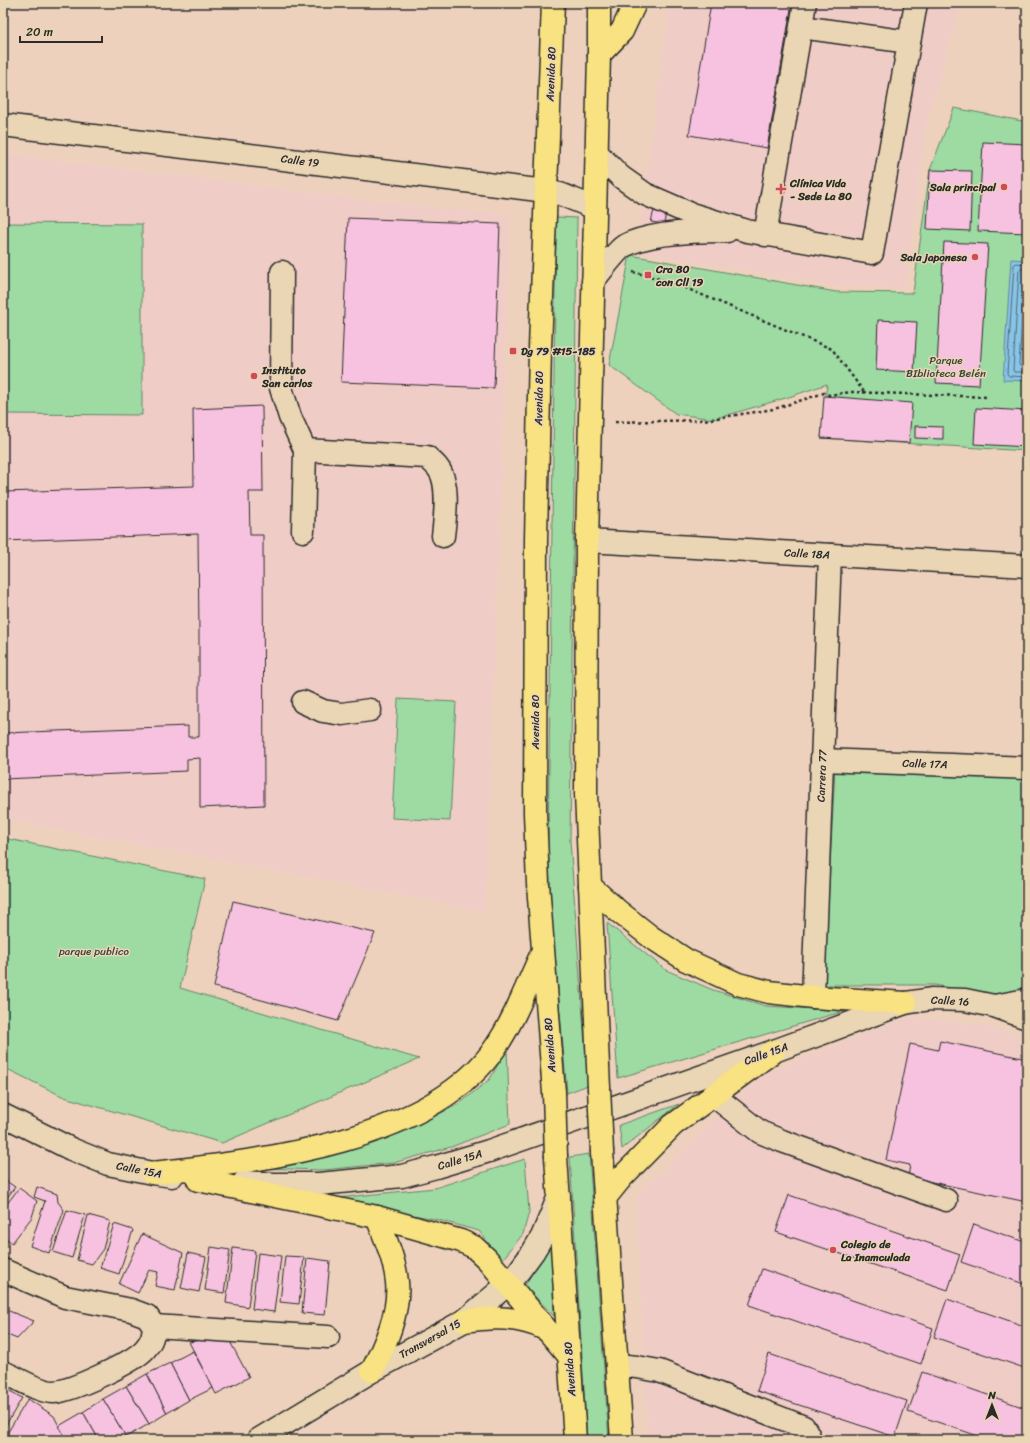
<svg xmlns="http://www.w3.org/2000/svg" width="1030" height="1443" font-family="Sriracha,sans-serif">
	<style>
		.built { fill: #f0ccc7 }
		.green { fill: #9ddba3; stroke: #648367 }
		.water { fill: #88c4e7; stroke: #63879c }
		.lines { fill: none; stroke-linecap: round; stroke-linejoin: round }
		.shore { stroke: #506876; stroke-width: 1 }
		.building { fill: #f7c2df; stroke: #2b2b2b }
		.minor-casing { stroke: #2b2b2b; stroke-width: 25 }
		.major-casing { stroke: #2b2b2b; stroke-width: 25 }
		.path { stroke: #2b2b2b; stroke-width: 2.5; stroke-dasharray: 3 3; stroke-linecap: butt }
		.minor { stroke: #ead5b4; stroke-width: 22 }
		.major { stroke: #f8e281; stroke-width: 22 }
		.major-bridge-casing { stroke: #2b2b2b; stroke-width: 25; stroke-linecap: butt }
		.major-bridge { stroke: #f8e281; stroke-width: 22 }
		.poi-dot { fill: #d1495b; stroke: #ead5b4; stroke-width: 1.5 }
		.labels { text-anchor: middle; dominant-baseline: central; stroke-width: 3; stroke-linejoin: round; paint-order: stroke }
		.street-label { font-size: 11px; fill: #2b2b2b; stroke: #ead5b4 }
		.poi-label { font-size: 11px; font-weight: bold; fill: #2b2b2b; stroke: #ead5b4; text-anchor: start }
		.park-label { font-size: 11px; fill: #3c453d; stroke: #ead5b4 }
	</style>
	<rect width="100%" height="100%" fill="#edd1bd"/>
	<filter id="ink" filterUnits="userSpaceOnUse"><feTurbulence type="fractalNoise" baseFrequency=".025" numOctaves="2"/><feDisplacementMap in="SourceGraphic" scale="8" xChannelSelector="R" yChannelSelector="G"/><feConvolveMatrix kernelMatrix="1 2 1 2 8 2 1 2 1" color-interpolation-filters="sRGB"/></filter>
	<g filter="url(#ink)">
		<!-- built -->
		<g class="built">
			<path d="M670 3H961L925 128 906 288 836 286 636 251Z"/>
			<path d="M3 154 426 207 509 215 499 537 485 911 3 819Z"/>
			<path d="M909 1017 990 1027 1027 1040V1440H649L641 1304 637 1196 761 1075Z"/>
		</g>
		<!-- green -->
		<g class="green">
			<path d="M828 3H864L865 5C852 7 841 6 828 3Z"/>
			<path d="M954 108 1027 122V451L821 438 827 384 789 397 714 419 676 414 609 365 630 255 836 292 913 293 930 170Z"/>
			<path d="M556 217 577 218 570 841 588 1085 567 1093 552 919 548 844Z"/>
			<path d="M3 223 142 224V415L3 414Z"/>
			<path d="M398 699 456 702 450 821 392 818Z"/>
			<path d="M835 769 1027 778V991L995 998 935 985H824Z"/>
			<path d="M3 838 205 879 180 988 419 1059 222 1143 64 1097 3 1067Z"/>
			<path d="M607 923 666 970 713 990 766 1006 844 1011 618 1078Z"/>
			<path d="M507 1048 510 1124 451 1147 393 1163 323 1170 255 1168 342 1149 403 1132 459 1104 490 1079Z"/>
			<path d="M679 1104 622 1149 619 1125Z"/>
			<path d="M589 1154 609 1440H587L570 1157Z"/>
			<path d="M525 1159 529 1212 523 1234 502 1260 479 1231 435 1219 326 1199 435 1188Z"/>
			<path d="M551 1238 554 1316 525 1286Z"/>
		</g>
		<!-- water -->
		<path class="water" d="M1011 259 1027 260V381L1003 380Z"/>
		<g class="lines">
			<!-- shore -->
			<g class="shore">
				<path d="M1027 264 1016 263 1014 265 1007 374 1009 376 1027 377"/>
				<path d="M1027 269H1021L1019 270 1013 370 1014 372H1027"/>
				<path d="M1027 275 1025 277 1019 364 1020 366H1027"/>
			</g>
		</g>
		<!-- building -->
		<g class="building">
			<path d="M711 3H792L767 148 689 135Z"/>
			<path d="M983 142 1027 144V233L978 231Z"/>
			<path d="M930 170 972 171 970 231 927 229Z"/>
			<path d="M654 210 666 212 664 224 651 222Z"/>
			<path d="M348 218 500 224 494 388 341 382Z"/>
			<path d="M944 242 988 244 979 385 936 383Z"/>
			<path d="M878 320 917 322 914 372 876 370Z"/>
			<path d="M824 396 912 403 909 443 821 438Z"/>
			<path d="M262 406 263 492H249L250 535H263L264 805 200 808V758L187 759V771L3 779V733L188 726V737H199V635L198 534 3 541V492L194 486 193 409Z"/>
			<path d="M976 408 1027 411V447L974 444Z"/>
			<path d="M915 426 943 427V439L915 438Z"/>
			<path d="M233 901 375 933 338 1021 214 987Z"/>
			<path d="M940 1041 1027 1059V1202L908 1177 910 1165 886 1160 910 1044 938 1050Z"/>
			<path d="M3 1179 15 1187 3 1203Z"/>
			<path d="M37 1187 57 1194 58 1202 64 1210 49 1253 30 1246 45 1201 34 1197Z"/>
			<path d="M19 1188 37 1201 32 1217 12 1243 3 1236V1209Z"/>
			<path d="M789 1195 960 1254 948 1290 776 1232Z"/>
			<path d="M67 1210 85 1215 72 1258 53 1252Z"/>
			<path d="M88 1215 110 1221 103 1249 92 1264 77 1260Z"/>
			<path d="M114 1224 133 1230 119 1274 100 1268Z"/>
			<path d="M974 1224 1027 1243V1285L961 1262Z"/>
			<path d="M142 1234 183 1253 175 1290 155 1286 158 1272 149 1270 138 1293 119 1284Z"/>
			<path d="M211 1247 230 1250 224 1293 205 1290Z"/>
			<path d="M233 1248 255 1251 248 1307 226 1303Z"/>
			<path d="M188 1253 206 1257 199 1292 181 1288Z"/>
			<path d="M258 1253 281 1256 274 1312 252 1309Z"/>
			<path d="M285 1256 304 1257 299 1304 280 1302Z"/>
			<path d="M307 1258 330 1261 325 1315 302 1313Z"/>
			<path d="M762 1269 933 1328 921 1364 749 1305Z"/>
			<path d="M947 1299 1027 1327V1369L934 1337Z"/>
			<path d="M4 1309 34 1321 17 1339 3 1333Z"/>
			<path d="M227 1336 249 1377 216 1394 189 1342Z"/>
			<path d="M193 1351 213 1388 189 1400 170 1363Z"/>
			<path d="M769 1354 907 1401 895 1437 757 1391Z"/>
			<path d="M170 1363 189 1400 167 1413 147 1374Z"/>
			<path d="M922 1372 1025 1408 1027 1403V1440H990L908 1412Z"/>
			<path d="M147 1374 167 1413 149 1424 126 1386Z"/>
			<path d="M126 1386 149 1424 126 1437 103 1399Z"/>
			<path d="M3 1387 22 1398 3 1430Z"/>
			<path d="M28 1399 54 1416 66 1440H3Z"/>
			<path d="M103 1399 126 1437 122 1440H99L83 1412Z"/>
			<path d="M83 1412 99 1440H67L59 1426Z"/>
		</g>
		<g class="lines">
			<!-- minor casing -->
			<g class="minor-casing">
				<g id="minor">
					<path d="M801 27 909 42"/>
					<path d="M3 125 546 191 560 194 595 208"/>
					<path d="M597 153 621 177 645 194 691 214 747 231 872 253 916 3"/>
					<path d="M765 235 805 3"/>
					<path d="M282 272 281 388 290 417 305 450 427 457C431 461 435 464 438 468 450 483 445 518 443 536"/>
					<path d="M593 281C599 274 617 250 624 246 649 232 698 231 727 231"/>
					<path d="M303 531 305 450"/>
					<path d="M587 541 1027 566"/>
					<path d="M303 702 323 711 342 714 370 710"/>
					<path d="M822 760 1027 768"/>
					<path d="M813 997 830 555"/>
					<path d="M994 1006 1027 1000"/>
					<path d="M713 1095 760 1132 782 1141 946 1200"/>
					<path d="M3 1115 71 1149 108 1164 152 1173 172 1176"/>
					<path d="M244 1182 273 1184H319L402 1176 436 1167 489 1151 774 1051 905 1003 931 999 965 1000 994 1006 1027 1018"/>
					<path d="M3 1270 65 1297 131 1310 147 1316 154 1326C153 1336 152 1341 145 1349 134 1362 72 1391 54 1392 38 1392 18 1378 3 1372"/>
					<path d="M154 1326 328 1337"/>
					<path d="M617 1365 637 1367 659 1371 804 1427 809 1436V1440"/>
					<path d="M258 1440 372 1371 464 1321 508 1284 519 1271 533 1252 542 1237 559 1196"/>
				</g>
			</g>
			<!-- major casing -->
			<g class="major-casing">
				<g id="major">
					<path d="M553 3 540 348 536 539 535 813 538 884 554 1093"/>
					<path d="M599 3V55L587 541 586 794 599 1088"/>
					<path d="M599 55 622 31 635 3"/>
					<path d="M590 886 618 911 651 937 686 960 738 984 769 992 813 997 905 1003"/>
					<path d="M602 1152 622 1440"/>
					<path d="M556 1157 575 1440"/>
					<path d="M152 1173C258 1161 430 1143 495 1048 515 1019 527 985 542 953"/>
					<path d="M198 1180 377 1217 461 1241 474 1247 487 1259 569 1356"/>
					<path d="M605 1198 622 1177 673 1125 774 1051"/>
					<path d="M464 1321C492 1317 519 1316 545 1329"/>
					<path d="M372 1371C385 1345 400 1312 397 1282 395 1260 385 1238 377 1217"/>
				</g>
			</g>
			<!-- path -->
			<g class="path">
				<path d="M633 272 671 282 832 349 864 392"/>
				<path d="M615 422 704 420 774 409 824 393 829 395 851 392 989 397"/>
			</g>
			<!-- minor -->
			<use href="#minor" class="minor"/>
			<!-- major -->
			<use href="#major" class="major"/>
			<!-- major-bridge casing -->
			<g class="major-bridge-casing">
				<g id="major-bridge">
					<path d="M599 1088 602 1152"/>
					<path d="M554 1093 556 1157"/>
				</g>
			</g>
			<!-- major-bridge -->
			<use href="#major-bridge" class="major-bridge"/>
		</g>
	</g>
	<!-- markers -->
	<g class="poi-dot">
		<circle cx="1004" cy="187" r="4"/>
		<path d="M779 183h4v4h4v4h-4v4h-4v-4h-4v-4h4z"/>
		<circle cx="975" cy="257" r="4"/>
		<rect x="644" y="271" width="8" height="8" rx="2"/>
		<rect x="509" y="347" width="8" height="8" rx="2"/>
		<circle cx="254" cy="376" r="4"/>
		<circle cx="833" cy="1250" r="4"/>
	</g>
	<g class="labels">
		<!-- street labels -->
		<g class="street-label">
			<text transform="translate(551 74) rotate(-88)">Avenida 80</text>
			<text transform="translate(300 161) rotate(7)">Calle 19</text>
			<text transform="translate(539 398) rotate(-89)">Avenida 80</text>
			<text transform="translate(807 554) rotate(3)">Calle 18A</text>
			<text transform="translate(535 722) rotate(-90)">Avenida 80</text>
			<text transform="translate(925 764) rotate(2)">Calle 17A</text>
			<text transform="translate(822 776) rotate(-88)">Carrera 77</text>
			<text transform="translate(950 1001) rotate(3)">Calle 16</text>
			<text transform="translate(550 1045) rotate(-94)">Avenida 80</text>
			<text transform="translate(766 1054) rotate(-20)">Calle 15A</text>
			<text transform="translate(460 1160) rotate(-17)">Calle 15A</text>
			<text transform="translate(139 1170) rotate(11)">Calle 15A</text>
			<text transform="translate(430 1339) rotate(-29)">Transversal 15</text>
			<text transform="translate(570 1369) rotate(-94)">Avenida 80</text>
		</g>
		<!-- poi labels -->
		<g class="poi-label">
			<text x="790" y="183">Clínica Vida<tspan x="790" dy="13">- Sede La 80</tspan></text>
			<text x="996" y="187" text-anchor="end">Sala principal</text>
			<text x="967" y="257" text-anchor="end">Sala japonesa</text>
			<text x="656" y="269">Cra 80<tspan x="656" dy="13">con Cll 19</tspan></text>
			<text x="521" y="351">Dg 79 #15-185</text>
			<text x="262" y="370">Instituto<tspan x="262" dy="13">San carlos</tspan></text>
			<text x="841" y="1244">Colegio de<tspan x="841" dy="13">La Inamculada</tspan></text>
		</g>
		<!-- park labels -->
		<g class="park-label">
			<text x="946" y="360">Parque<tspan x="946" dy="13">BIblioteca Belén</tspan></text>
			<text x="94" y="951">parque publico</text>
		</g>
	</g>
	<!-- margin -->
	<rect width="1030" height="1443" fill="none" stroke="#ead5b4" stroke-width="16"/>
	<rect x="8" y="8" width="1014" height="1427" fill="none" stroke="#2b2b2b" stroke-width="1.5" filter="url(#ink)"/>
	<!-- north arrow -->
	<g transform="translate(992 1405)" stroke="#ead5b4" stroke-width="3" paint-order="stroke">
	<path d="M0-3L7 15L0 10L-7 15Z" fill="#2b2b2b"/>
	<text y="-6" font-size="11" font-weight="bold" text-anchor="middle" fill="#2b2b2b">N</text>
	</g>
	<!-- scale -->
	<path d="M20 36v6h82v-6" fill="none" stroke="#2b2b2b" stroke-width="2"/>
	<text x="26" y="36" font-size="12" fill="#2b2b2b" stroke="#ead5b4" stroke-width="3" paint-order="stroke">20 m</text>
</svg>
